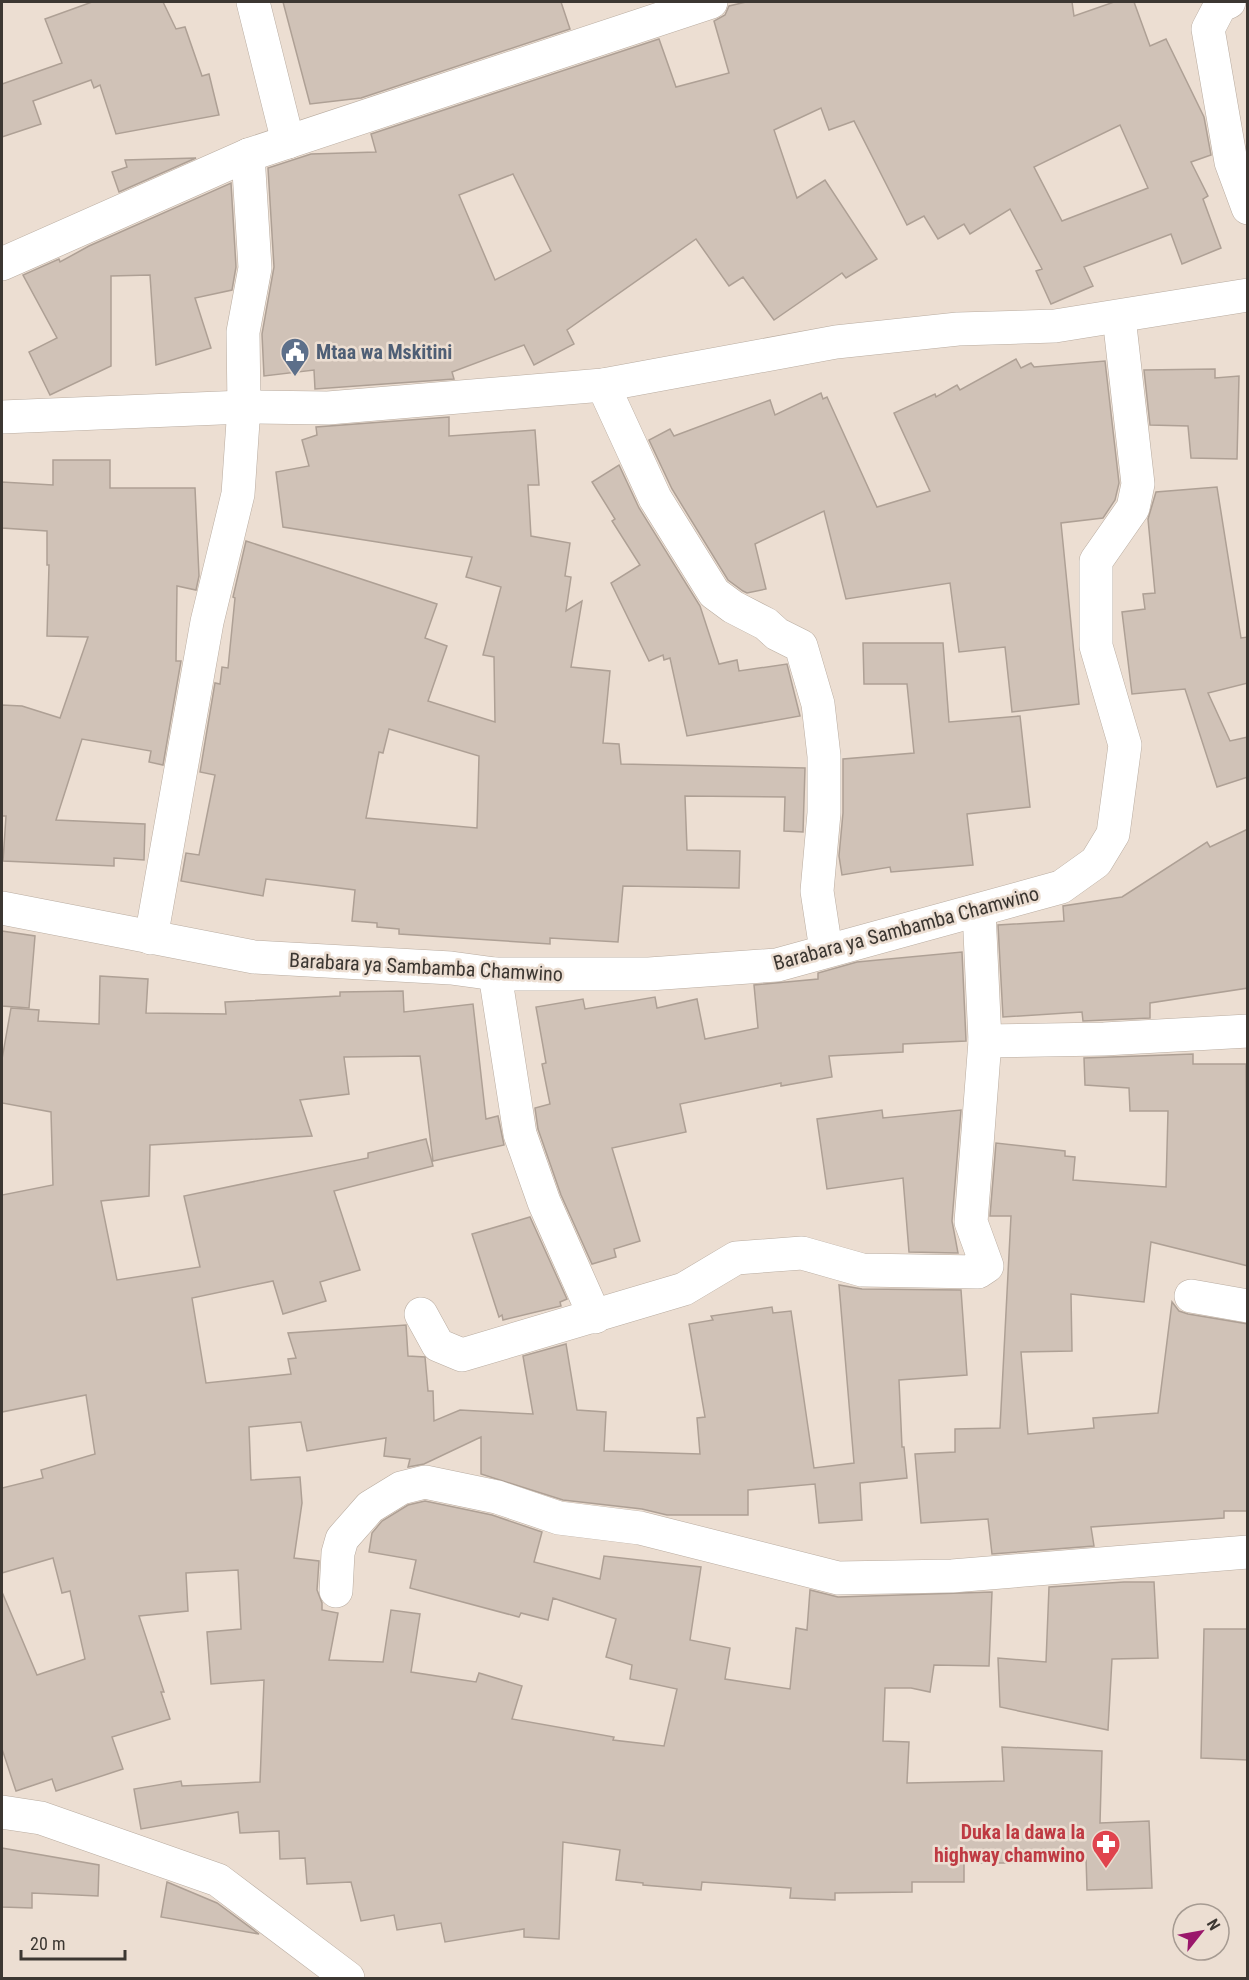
<svg xmlns="http://www.w3.org/2000/svg" width="1249" height="1980" font-family="'Roboto Condensed',sans-serif">
	<style>
		.building { fill: #d0c2b7; stroke: #aea095; stroke-width: 1.5; fill-rule: evenodd }
		.lines { fill: none; stroke-linecap: round; stroke-linejoin: round }
		.minor-casing { stroke: #b9aca0; stroke-width: 34 }
		.minor { stroke: #fff; stroke-width: 33 }
		.labels { text-anchor: middle; dominant-baseline: central; stroke-width: 5; stroke-linejoin: round; paint-order: stroke }
		.service-label { font-size: 20px; font-weight: bold; fill: #4e5e75; stroke: #ecded2; text-anchor: start }
		.street-label { font-size: 20px; fill: #3c3732; stroke: #ecded2 }
		.health-label { font-size: 20px; font-weight: bold; fill: #be3a42; stroke: #ecded2; text-anchor: end }
	</style>
	<rect width="100%" height="100%" fill="#ecded2"/>
	<!-- building -->
	<g class="building">
		<path d="M92 2H163L176 29 185 27 202 76 209 74 219 115 116 134 100 85 94 88 91 80 33 101 41 124 2 137V84L62 63 45 19Z"/>
		<path d="M283 2H561L570 29 361 98 310 104Z"/>
		<path d="M746 2H1072L1074 16 1114 2H1134L1150 46 1166 39 1204 117 1211 155 1191 162 1208 196 1203 199 1221 248 1182 264 1171 234 1084 267 1093 286 1051 304 1036 271 1042 269 1010 209 970 234 964 224 938 239 924 216 907 225 854 121 829 130 821 108 774 130 797 198 825 180 877 259 846 278 842 273 774 320 743 277 729 286 696 239 567 330 574 344 534 365 524 345 452 372 454 379 315 389 314 370 264 376 262 334 274 267 268 168 311 154 376 152 371 134 659 39 676 87 729 73 714 21 725 15 729 6ZM1120 125 1148 188 1062 221 1034 167ZM513 174 551 251 495 280 459 195Z"/>
		<path d="M196 158 119 192 112 172 127 167 125 160Z"/>
		<path d="M231 183 236 267 232 290 195 298 211 348 156 365 150 275 111 276V366L50 395 29 352 57 338 23 275 59 259 60 262 89 246Z"/>
		<path d="M1016 359 1021 368 1031 363 1034 367 1105 361 1119 483 1115 500 1103 518 1061 523 1079 704 1012 712 1005 647 959 652 950 583 846 599 824 511 755 544 766 589 747 593 743 591 728 580 672 489 649 440 670 429 674 436 770 400 775 415 821 393 823 399 827 397 877 507 930 491 894 413 935 394 936 397 957 385 960 390Z"/>
		<path d="M1215 369V378L1239 376 1237 459 1191 458 1188 426 1150 425 1144 370Z"/>
		<path d="M449 417V436L535 430 539 485H528L531 536 570 543 565 576 571 577 566 611 582 601 571 667 610 671 603 743 619 744 621 764 805 768 803 832 784 831 785 797 685 796 687 850 740 851 739 888 623 886 618 942 550 938V944L399 934V929L377 927V923L352 921 355 890 266 879 263 896 181 881 186 853 199 855 215 775 200 772 215 683 220 684 222 667 228 668 235 598 233 597 246 541 437 604 425 638 447 646 428 701 495 722 494 657 483 655 501 587 466 577 472 557 283 527 276 472 309 466 302 440 317 435 316 427ZM389 729 479 756 477 828 366 818 379 752 383 753Z"/>
		<path d="M53 460H110V488H195L199 576 196 590 177 586 176 661H181L163 765 149 762 151 751 82 739 56 820 145 824 144 860 114 858V866L3 861 6 816H2V705L22 706 60 718 88 637 47 636 49 565H47V531L2 528V482L53 485Z"/>
		<path d="M619 465 639 508 700 606 719 664 737 660 739 671 787 664 800 716 687 736 670 658 664 660 663 655 649 661 611 583 640 565 612 521 615 519 592 482Z"/>
		<path d="M1217 487 1241 638 1248 637V683L1208 693 1230 741 1248 737V777L1217 787 1185 689 1132 694 1122 612 1145 609 1143 594 1155 593 1148 519 1156 492Z"/>
		<path d="M863 643H943L949 722 1020 716 1030 807 967 814 973 865 891 872 890 867 842 875 839 856 843 813V759L914 753 907 684H864Z"/>
		<path d="M1248 829V988L1150 1003V1018L1083 1021 1082 1012 1003 1017 998 925 1064 921 1063 906 1122 897 1207 842 1210 847Z"/>
		<path d="M2 931 35 936 29 1008 2 1006Z"/>
		<path d="M962 952 966 1041 903 1044V1052L829 1056 832 1077 781 1086V1083L680 1104 686 1132 612 1148 640 1241 614 1249 616 1257 592 1264 561 1195 538 1129 535 1108 550 1104 542 1064 546 1063 536 1007 583 999 585 1009 655 997 657 1008 697 999 705 1039 758 1028 754 985 818 979V973L857 962Z"/>
		<path d="M100 976 148 979 146 1013 226 1014 225 1002 340 996V992L403 991 404 1012 473 1004 486 1119 498 1116 504 1145 433 1161 420 1056 344 1057 349 1094 300 1100 312 1136 150 1145 149 1196 101 1201 117 1280 200 1267 184 1196 368 1158V1153L426 1139 433 1166 334 1191 360 1270 320 1282 326 1301 283 1314 273 1281 192 1298 206 1383 291 1374 288 1359 296 1358 288 1333 406 1325 408 1356 425 1357 428 1391H433L434 1421 460 1410 533 1414 523 1356 566 1344 577 1410 606 1412 604 1451 700 1454 697 1418 705 1417 689 1324 713 1320 711 1316 772 1307 773 1313 791 1311 814 1468 854 1463 839 1285 862 1289 961 1290 967 1375 899 1380 902 1447H904L907 1478 860 1483 862 1520 819 1523 815 1484 748 1490V1515H667L642 1509 563 1500 481 1474V1437L424 1464 408 1467 410 1459 384 1456 386 1438 307 1451 301 1422 249 1427 251 1480 300 1477 302 1503 294 1558 319 1561 317 1590 322 1603V1610L338 1613 329 1660 383 1662 391 1610 420 1614 411 1672 476 1682 479 1673 522 1686 512 1719 614 1737 613 1740 664 1746 677 1689 630 1679 632 1665 606 1657 616 1619 553 1598 548 1620 521 1613 519 1617 410 1588 416 1560 369 1552 372 1533 382 1521 408 1505 425 1501 492 1515 542 1532 534 1562 600 1579 604 1556 701 1567 690 1640 730 1648 725 1679 790 1689 796 1628 807 1630 810 1590 838 1597 992 1592 989 1666 934 1665 930 1692 911 1688H885L883 1741 909 1742 907 1783 1004 1781 1002 1747 1102 1751 1100 1823 1149 1821 1152 1888 1087 1890 1086 1857 1030 1859V1863H964V1882H912V1892L835 1893V1900L790 1898 791 1888 702 1882 701 1890 643 1885V1883L616 1880 620 1850 563 1842 559 1939 524 1937V1929L445 1942 441 1923 397 1930 394 1915 361 1921 351 1882 307 1884 305 1858 280 1859 279 1831 240 1833 238 1812 141 1829 134 1789 181 1781 182 1786 260 1782 264 1680 211 1684 207 1632 241 1629 238 1570 186 1573 188 1611 139 1616 164 1692H161L170 1719 112 1737 123 1769 56 1791 52 1779 16 1791 2 1749V1592L37 1675 85 1659 70 1591 62 1593 53 1558 2 1573V1488L43 1478 41 1470 95 1454 86 1395 2 1412V1195L53 1185 51 1112 2 1103V1059L11 1008 39 1010 38 1021 99 1024Z"/>
		<path d="M1193 1054V1064H1246L1248 1266 1151 1242 1144 1302 1071 1294 1072 1351 1021 1352 1028 1434 1094 1428 1093 1418 1158 1413 1172 1302 1179 1311 1188 1314 1248 1324V1511H1224V1518L1091 1527 1094 1546 992 1554 988 1519 921 1523 915 1454 955 1452V1429L1000 1428 1011 1216H990L996 1143 1065 1151V1156L1075 1157 1073 1180 1166 1187 1168 1111H1130L1129 1088 1085 1085 1084 1058Z"/>
		<path d="M882 1110 883 1118 961 1110 952 1221 958 1253 909 1252 903 1178 827 1189 817 1119Z"/>
		<path d="M530 1217 567 1299 560 1302 561 1306 503 1320 502 1315 499 1317 472 1234Z"/>
		<path d="M1124 1582H1154L1158 1658 1112 1659 1108 1730 1000 1707 998 1658 1046 1662 1049 1587Z"/>
		<path d="M1204 1629H1248V1760L1201 1758Z"/>
		<path d="M2 1848 99 1865 98 1896 32 1893V1908L2 1907Z"/>
		<path d="M167 1882 217 1903 259 1934 161 1917Z"/>
	</g>
	<g class="lines">
		<!-- minor casing -->
		<g class="minor-casing">
			<g id="minor">
				<path d="M253 2 288 142"/>
				<path d="M1229 2 1220 6 1208 29 1231 162 1248 208"/>
				<path d="M2 264 248 155 711 2"/>
				<path d="M603 385 655 498 714 593 733 607 766 624 777 634 801 646 818 704 824 756V813L817 891 826 950"/>
				<path d="M2 417 244 407 328 408 603 385 836 342 958 329 1055 326 1248 295"/>
				<path d="M2 908 254 957 451 968 495 974H649L777 965 1061 887 1096 862 1113 834 1125 745 1096 646V561L1133 508 1138 484 1119 317"/>
				<path d="M151 938 207 622 238 494 244 407 243 332 255 268 248 155"/>
				<path d="M495 974 520 1134 544 1202 595 1317"/>
				<path d="M985 1041 1104 1039 1248 1031"/>
				<path d="M1191 1296 1248 1306"/>
				<path d="M421 1314 438 1345 462 1355 684 1289 736 1258 802 1253 862 1270 978 1272 987 1266 971 1222 985 1041 979 911"/>
				<path d="M336 1591 338 1553 342 1539 370 1507 401 1488 425 1482 497 1497 559 1518 640 1528 838 1578 952 1576 1248 1552"/>
				<path d="M2 1812 41 1818 218 1880 348 1978"/>
			</g>
		</g>
		<!-- minor -->
		<use href="#minor" class="minor"/>
	</g>
	<!-- icons -->
	<defs>
		<g id="civic-pin" transform="scale(1.5)"><path d="M0 17L-7.5 6A9.5 9.5 0 1 1 7.5 6Z" fill="#5c6f8a" stroke="#ecded2"/><path d="M-.6-6.5H3V-4.5H.6V-3L4-1V1h2V6H-6V1h2V-1L-.6-3ZM-1.2 2.5V6h2.4V2.5Z" fill="#fff"/></g>
		<g id="pharmacy-pin" transform="scale(1.5)"><path d="M0 17L-7.5 6A9.5 9.5 0 1 1 7.5 6Z" fill="#e0444e" stroke="#ecded2"/><path d="M-2-6h4v4h4v4h-4v4h-4v-4h-4v-4h4Z" fill="#fff"/></g>
	</defs>
	<g fill-rule="evenodd">
		<use href="#civic-pin" x="295" y="352"/>
		<use href="#pharmacy-pin" x="1106" y="1844"/>
	</g>
	<g class="labels">
		<!-- service labels -->
		<g class="service-label">
			<text x="316" y="352">Mtaa wa Mskitini</text>
		</g>
		<!-- street labels -->
		<g class="street-label">
			<text transform="translate(906 928) rotate(-15)">Barabara ya Sambamba Chamwino</text>
			<text transform="translate(426 967) rotate(3)">Barabara ya Sambamba Chamwino</text>
		</g>
		<!-- health labels -->
		<g class="health-label">
			<text x="1085" y="1832">Duka la dawa la<tspan x="1085" dy="23">highway chamwino</tspan></text>
		</g>
	</g>
	<!-- border -->
	<rect width="1249" height="1980" fill="none" stroke="#3c3732" stroke-width="6"/>
	<!-- north arrow -->
	<g transform="translate(1201 1932) rotate(59)"><circle r="28" fill="#ecded2" stroke="#a69b92" stroke-width="1.5"/>
	<path d="M0-4.5L10 22L0 15L-10 22Z" fill="#9a176b"/>
	<text y="-9" font-size="16" font-weight="bold" text-anchor="middle" fill="#3c3732">N</text>
	</g>
	<!-- scale -->
	<path d="M21 1950v9h104v-9" fill="none" stroke="#3c3732" stroke-width="3"/>
	<text x="30" y="1950" font-size="18" fill="#3c3732" stroke="#ecded2" stroke-width="4.5" paint-order="stroke">20 m</text>
</svg>
